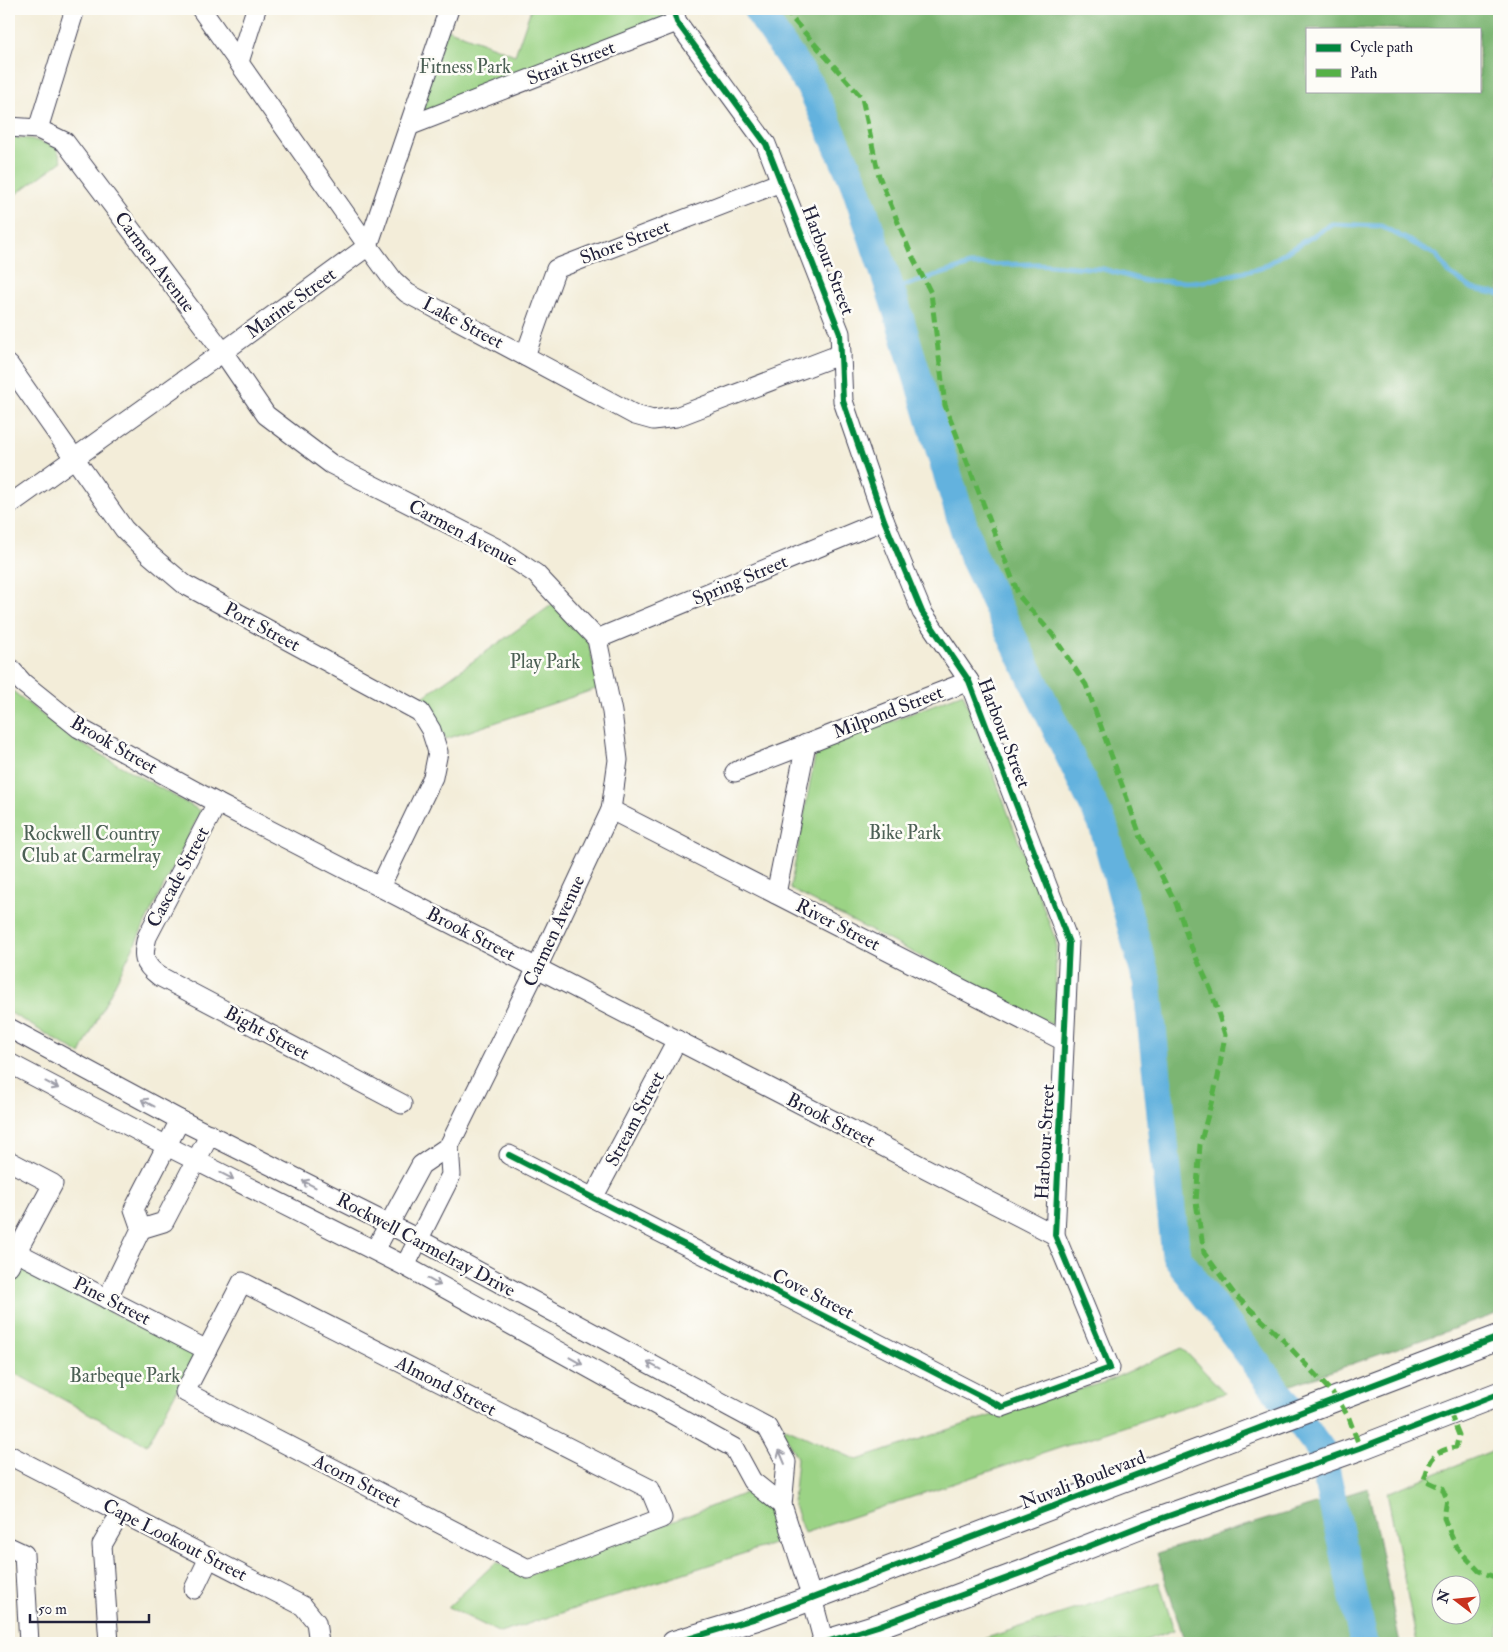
<svg xmlns="http://www.w3.org/2000/svg" width="1508" height="1652" font-family="'IM FELL Double Pica',serif">
	<style>
		.green { fill: #9bd385; stroke: #5e7a60; fill-rule: evenodd }
		.forest { fill: #7cb572; stroke: #4f6c56; fill-rule: evenodd }
		.lines { fill: none; stroke-linecap: round; stroke-linejoin: round }
		.stream { stroke: #64b2de; stroke-width: 5 }
		.river { stroke: #64b2de; stroke-width: 29 }
		.minor-casing { stroke: #414053; stroke-width: 21 }
		.tertiary-casing { stroke: #414053; stroke-width: 26 }
		.minor { stroke: #fff; stroke-width: 19 }
		.tertiary { stroke: #fff; stroke-width: 24 }
		.quiet { stroke: #55b146; stroke-width: 5; stroke-dasharray: 10 5; stroke-linecap: butt }
		.cycleway-casing { stroke: #fdfcf7; stroke-width: 9 }
		.cycleway { stroke: #00873e; stroke-width: 6 }
		.oneway { stroke: #9c9ca7 }
		.labels { text-anchor: middle; dominant-baseline: central; stroke-width: 5; stroke-linejoin: round; paint-order: stroke }
		.street-label { font-size: 19px; fill: #22223b; stroke: #fdfcf7 }
		.park-label { font-size: 19px; fill: #4c6055; stroke: #fdfcf7 }
	</style>
	<rect width="100%" height="100%" fill="#fdfcf7"/>
	<filter id="ink" filterUnits="userSpaceOnUse"><feTurbulence type="fractalNoise" baseFrequency=".02" numOctaves="2"/><feDisplacementMap in="SourceGraphic" scale="10" xChannelSelector="R" yChannelSelector="G"/><feConvolveMatrix kernelMatrix="1 2 1 2 8 2 1 2 1" color-interpolation-filters="sRGB"/></filter>
	<filter id="wash" filterUnits="userSpaceOnUse"><feTurbulence type="fractalNoise" baseFrequency=".0096" numOctaves="4" result="noise"/><feDisplacementMap in="SourceGraphic" scale="20" xChannelSelector="R" yChannelSelector="G"/><feGaussianBlur stdDeviation="1.12" result="paint"/><feColorMatrix in="noise" values="0 0 0 0 0 0 0 0 0 0 0 0 0 0 0 0 0 1.4 0 .05"/><feComposite in="paint" operator="in"/></filter>
	<g filter="url(#wash)">
		<rect width="100%" height="100%" fill="#f3edd9"/>
		<!-- green -->
		<g class="green">
			<path d="M531 9H662L665 17 416 119 447 29 515 55Z"/>
			<path d="M9 137 31 139 56 147 62 161 9 199Z"/>
			<path d="M553 604 588 641 599 688 446 739 420 699Z"/>
			<path d="M9 688 71 738 201 811 80 1054 9 1012Z"/>
			<path d="M963 693 1056 941 1055 1026 790 889 816 751Z"/>
			<path d="M20 1267 196 1355 147 1445 9 1370V1288Z"/>
			<path d="M1182 1348 1225 1393 804 1533 793 1503 797 1458 779 1425 857 1460 996 1414 1105 1382Z"/>
			<path d="M1499 1448V1643H1417L1387 1493ZM1470 1584V1614H1440V1584Z"/>
			<path d="M748 1492 772 1508 782 1541 500 1633 448 1607 496 1562 526 1576 671 1522Z"/>
			<path d="M1159 1582 1174 1630 1138 1643H971Z"/>
		</g>
		<!-- forest -->
		<g class="forest">
			<path d="M757 9H1499V1313L1277 1390 1176 1256 1147 981 1103 825 972 554 890 290 854 182 812 89ZM1307 29H1479V91H1307Z"/>
			<path d="M1368 1488 1400 1643H1185L1157 1553Z"/>
		</g>
		<g class="lines">
			<!-- stream -->
			<path class="stream" d="M890 290 970 265 1037 264 1103 269 1145 281 1202 282 1261 268 1332 224 1381 226 1436 255 1450 274 1473 289 1499 294"/>
			<!-- river -->
			<path class="river" d="M757 9 812 89 854 182 895 304 972 554 1103 825 1147 981 1176 1256 1321 1450 1364 1643"/>
		</g>
	</g>
	<g filter="url(#ink)">
		<g class="lines">
			<!-- minor casing -->
			<g class="minor-casing">
				<g id="minor">
					<path d="M201 9 368 246 393 280 407 293 635 415 653 420 676 417 841 354"/>
					<path d="M239 62 256 9"/>
					<path d="M409 126 677 22"/>
					<path d="M9 127 38 129 65 142 223 352 266 415 331 464 500 550 536 574 597 639 612 712 618 760 611 810 537 968 449 1146 451 1175 405 1266"/>
					<path d="M38 129 75 9"/>
					<path d="M525 356 556 269 781 182"/>
					<path d="M9 365 124 529 150 555 184 584 420 712 431 730 438 752 433 777 380 887"/>
					<path d="M9 505 223 352 368 246 449 9"/>
					<path d="M597 639 884 520"/>
					<path d="M9 667 23 683 79 728 217 803 1055 1235"/>
					<path d="M735 772 969 681"/>
					<path d="M217 803 147 937C142 957 143 964 159 976L402 1104"/>
					<path d="M611 810 1064 1041"/>
					<path d="M776 894 806 744"/>
					<path d="M9 1028 180 1120 418 1239 767 1427 786 1462 782 1505 812 1598 824 1643"/>
					<path d="M9 1063 167 1146 405 1266 734 1448 752 1481 782 1505"/>
					<path d="M509 1155 1002 1407 1110 1368 1055 1235 1069 943 969 681 922 612 884 520 843 401 840 333 766 144 677 22 673 9"/>
					<path d="M9 1161 53 1184 9 1266"/>
					<path d="M593 1198 677 1040"/>
					<path d="M141 1229 164 1222 210 1134"/>
					<path d="M375 1250 421 1165 449 1146"/>
					<path d="M16 1252 207 1350"/>
					<path d="M242 1282 650 1489 662 1518 528 1569 185 1392Z"/>
					<path d="M107 1299 141 1229 134 1209 180 1120"/>
					<path d="M9 1455 303 1606 316 1622 319 1643"/>
					<path d="M9 1547 24 1554 29 1643"/>
					<path d="M194 1589 209 1558"/>
					<path d="M109 1643 102 1545 121 1512"/>
				</g>
			</g>
			<!-- tertiary casing -->
			<g class="tertiary-casing">
				<g id="tertiary">
					<path d="M674 1643 757 1618 812 1598 1499 1337"/>
					<path d="M823 1643 878 1626 1021 1573 1143 1525 1360 1448 1499 1394"/>
				</g>
			</g>
			<!-- minor -->
			<use href="#minor" class="minor"/>
			<!-- tertiary -->
			<use href="#tertiary" class="tertiary"/>
			<!-- quiet -->
			<g class="quiet">
				<path d="M784 9 862 98 879 176 911 254 931 293 945 405 1019 596 1052 634 1086 685 1140 835 1176 903 1190 944 1211 990 1225 1035 1218 1077 1200 1145 1196 1202 1204 1253 1235 1295 1281 1338 1337 1398 1349 1418 1360 1448"/>
				<path d="M1450 1413 1459 1435 1456 1447C1433 1451 1430 1459 1424 1480L1442 1488 1447 1499 1444 1518 1456 1547 1479 1571 1497 1578H1499"/>
			</g>
			<!-- cycleway casing -->
			<g class="cycleway-casing">
				<g id="cycleway">
					<path d="M509 1155 1002 1407 1110 1368 1055 1235 1069 943 969 681 922 612 884 520 843 401 840 333 766 144 677 22 673 9"/>
					<path d="M674 1643 757 1618 812 1598 1499 1337"/>
					<path d="M823 1643 878 1626 1021 1573 1143 1525 1360 1448 1499 1394"/>
				</g>
			</g>
			<!-- cycleway -->
			<use href="#cycleway" class="cycleway"/>
		</g>
		<!-- one-way arrows -->
		<defs><path id="oneway-shaft" d="M-6 0H5M1.5-3L5.5 0L1.5 3" fill="none" stroke-width="1.6" stroke-linecap="round" stroke-linejoin="round" transform="scale(1.25)"/></defs>
		<g class="oneway">
			<use href="#oneway-shaft" transform="translate(52 1085) rotate(28)"/>
			<use href="#oneway-shaft" transform="translate(148 1103) rotate(-152)"/>
			<use href="#oneway-shaft" transform="translate(227 1176) rotate(27)"/>
			<use href="#oneway-shaft" transform="translate(309 1184) rotate(-153)"/>
			<use href="#oneway-shaft" transform="translate(434 1282) rotate(29)"/>
			<use href="#oneway-shaft" transform="translate(576 1361) rotate(29)"/>
			<use href="#oneway-shaft" transform="translate(654 1366) rotate(-152)"/>
			<use href="#oneway-shaft" transform="translate(782 1457) rotate(-113)"/>
		</g>
	</g>
	<g class="labels">
		<!-- street labels -->
		<g class="street-label">
			<text transform="translate(571 63) rotate(-21)">Strait Street</text>
			<text transform="translate(625 242) rotate(-21)">Shore Street</text>
			<text transform="translate(828 260) rotate(69)">Harbour Street</text>
			<text transform="translate(155 262) rotate(53)">Carmen Avenue</text>
			<text transform="translate(291 303) rotate(-36)">Marine Street</text>
			<text transform="translate(463 323) rotate(28)">Lake Street</text>
			<text transform="translate(463 533) rotate(28)">Carmen Avenue</text>
			<text transform="translate(740 580) rotate(-23)">Spring Street</text>
			<text transform="translate(262 627) rotate(28)">Port Street</text>
			<text transform="translate(888 712) rotate(-21)">Milpond Street</text>
			<text transform="translate(1004 733) rotate(69)">Harbour Street</text>
			<text transform="translate(114 745) rotate(30)">Brook Street</text>
			<text transform="translate(178 877) rotate(-62)">Cascade Street</text>
			<text transform="translate(838 925) rotate(27)">River Street</text>
			<text transform="translate(554 931) rotate(-65)">Carmen Avenue</text>
			<text transform="translate(471 934) rotate(27)">Brook Street</text>
			<text transform="translate(267 1033) rotate(28)">Bight Street</text>
			<text transform="translate(635 1119) rotate(-62)">Stream Street</text>
			<text transform="translate(831 1120) rotate(27)">Brook Street</text>
			<text transform="translate(1045 1142) rotate(-87)">Harbour Street</text>
			<text transform="translate(426 1245) rotate(28)">Rockwell Carmelray Drive</text>
			<text transform="translate(813 1294) rotate(27)">Cove Street</text>
			<text transform="translate(112 1301) rotate(27)">Pine Street</text>
			<text transform="translate(446 1386) rotate(27)">Almond Street</text>
			<text transform="translate(1083 1480) rotate(-21)">Nuvali Boulevard</text>
			<text transform="translate(357 1481) rotate(27)">Acorn Street</text>
			<text transform="translate(175 1540) rotate(27)">Cape Lookout Street</text>
		</g>
		<!-- park labels -->
		<g class="park-label">
			<text x="465" y="67">Fitness Park</text>
			<text x="545" y="662">Play Park</text>
			<text x="905" y="833">Bike Park</text>
			<text x="91" y="834">Rockwell Country<tspan x="91" dy="22">Club at Carmelray</tspan></text>
			<text x="125" y="1376">Barbeque Park</text>
		</g>
	</g>
	<!-- margin -->
	<rect width="1508" height="1652" fill="none" stroke="#fdfcf7" stroke-width="30"/>
	<!-- legend -->
	<rect x="1306" y="28" width="175" height="65" fill="#fdfcf7" stroke="#a5a5ac"/>
	<rect x="1316" y="44" width="25" height="8" fill="#00873e" stroke="#a5a5ac"/>
	<text x="1350" y="52" font-size="15" fill="#22223b">Cycle path</text>
	<rect x="1316" y="69" width="25" height="8" fill="#55b146" stroke="#a5a5ac"/>
	<text x="1350" y="78" font-size="15" fill="#22223b">Path</text>
	<!-- north arrow -->
	<g transform="translate(1456 1600) rotate(286)"><circle r="24" fill="#fdfcf7" stroke="#a5a5ac"/>
	<path d="M0-4L9 19L0 12L-9 19Z" fill="#c8321e"/>
	<text y="-8" font-size="14" font-weight="bold" text-anchor="middle" fill="#22223b">N</text>
	</g>
	<!-- scale -->
	<path d="M30 1614v8h119v-8" fill="none" stroke="#22223b" stroke-width="2.5"/>
	<text x="38" y="1614" font-size="15" fill="#22223b" stroke="#fdfcf7" stroke-width="4" paint-order="stroke">50 m</text>
</svg>
